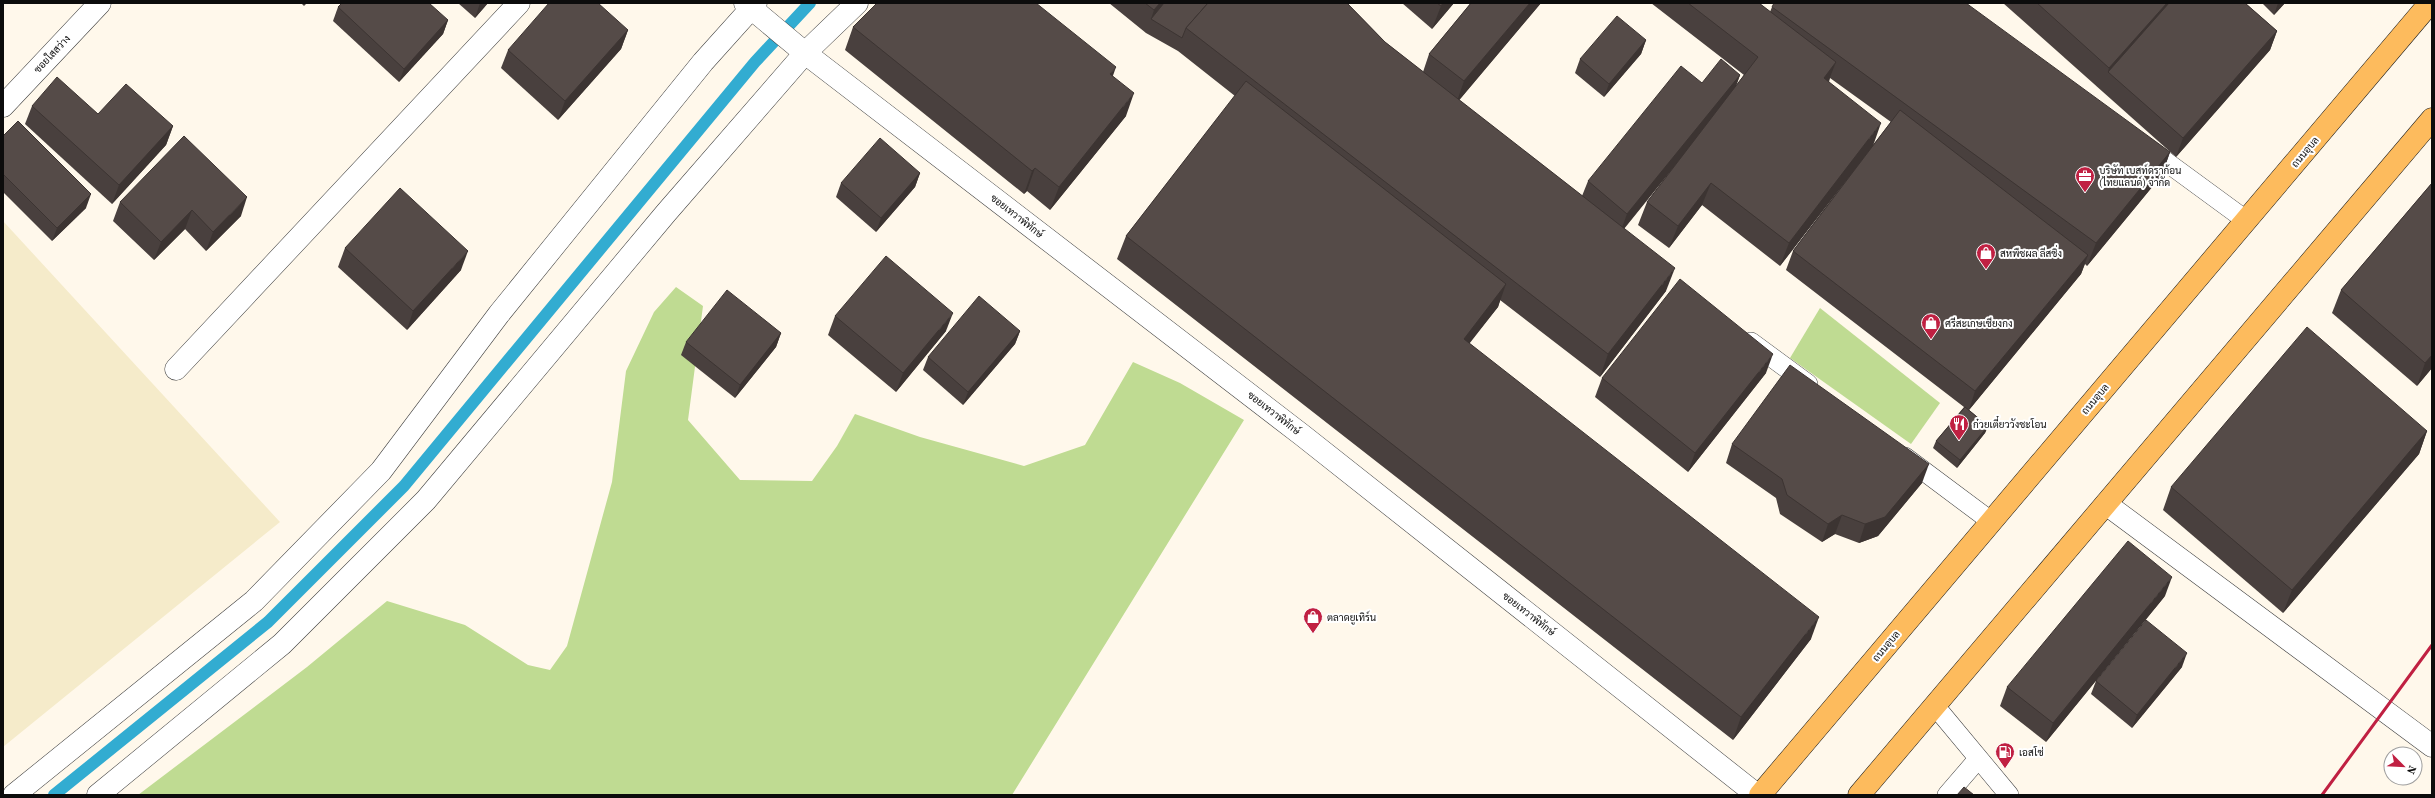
<svg xmlns="http://www.w3.org/2000/svg" width="2435" height="798" font-family="'Source Serif 4',Sarabun,serif">
	<style>
		.farmland { fill: #f5ebca }
		.forest { fill: #bfdb92 }
		.lines { fill: none; stroke-linecap: round; stroke-linejoin: round }
		.stream { stroke: #32acd1; stroke-width: 12 }
		.service-casing { stroke: #3f3f3f; stroke-width: 20 }
		.minor-casing { stroke: #3f3f3f; stroke-width: 23 }
		.primary-casing { stroke: #1d1d1d; stroke-width: 23 }
		.service { stroke: #fff; stroke-width: 19 }
		.minor { stroke: #fff; stroke-width: 22 }
		.primary { stroke: #fdbb5d; stroke-width: 22 }
		.rail { stroke: #c02042; stroke-width: 3 }
		.wall { fill: #49403e; fill-rule: evenodd }
		.shaded-wall { fill: #3c3432 }
		.building { fill: #554b48; stroke: #3c3432 }
		.labels { text-anchor: middle; dominant-baseline: central; stroke-width: 4; stroke-linejoin: round; paint-order: stroke }
		.street-label { font-size: 10px; fill: #0c0c0c; stroke: #fff }
		.poi-label { font-size: 10px; fill: #0c0c0c; stroke: #fff; text-anchor: start }
	</style>
	<rect width="100%" height="100%" fill="#fff8eb"/>
	<!-- farmland -->
	<path class="farmland" d="M3 221 280 522 3 747Z"/>
	<!-- forest -->
	<g class="forest">
		<path d="M676 287 703 306 688 420 740 480 812 481 837 446 855 414 920 437 1024 466 1085 445 1133 362 1180 383 1244 420 1012 795H138L307 667 387 601 465 625 528 665 550 670 567 646 612 482 626 371 654 312Z"/>
		<path d="M1820 308 1940 403 1911 444 1790 358Z"/>
	</g>
	<g class="lines">
		<!-- stream -->
		<path class="stream" d="M54 795 268 622 404 486 755 62 810 3"/>
		<!-- service casing -->
		<g class="service-casing">
			<g id="service">
				<path d="M2146 147 2247 221"/>
				<path d="M1751 342 1808 384"/>
				<path d="M1905 457 1992 522"/>
				<path d="M1935 706 2009 795"/>
				<path d="M1947 795 1978 759"/>
			</g>
		</g>
		<!-- minor casing -->
		<g class="minor-casing">
			<g id="minor">
				<path d="M745 3 805 53 1302 435 1757 795"/>
				<path d="M3 106 100 3"/>
				<path d="M176 369 519 3"/>
				<path d="M2106 504 2432 746"/>
				<path d="M14 795 254 601 381 471 499 314 703 62 756 3"/>
				<path d="M98 795 282 644 426 500 666 213 805 53 857 3"/>
			</g>
		</g>
		<!-- primary casing -->
		<g class="primary-casing">
			<g id="primary">
				<path d="M1760 795 2430 3"/>
				<path d="M1859 795 2432 119"/>
			</g>
		</g>
		<!-- service -->
		<use href="#service" class="service"/>
		<!-- minor -->
		<use href="#minor" class="minor"/>
		<!-- primary -->
		<use href="#primary" class="primary"/>
		<!-- rail -->
		<path class="rail" d="M2322 795 2432 645"/>
	</g>
	<!-- wall -->
	<g class="wall">
		<path d="M301 3H307L304 6Z"/>
		<path d="M458 3H488L475 18Z"/>
		<path d="M1109 3H1347L1385 42 1423 72 1429 54 1471 3H1541L1459 100 1582 196 1588 181 1702 83 1740 75 1736 86 1744 75 1651 3H1759L1770 12 1772 7 2170 152 2162 175 2087 266 2085 264 2081 274 1969 410 1988 426 1985 433 1957 468 1933 448 1936 441 1964 407 1786 270 1793 251 1847 179 1780 266 1702 205 1669 248 1638 225 1647 202 1674 167 1624 229 1666 291 1600 377 1500 300 1498 307 1469 343 1811 639 1733 740 1117 259 1126 236 1235 96 1178 51 1146 33ZM1830 78 1891 122 1873 145 1829 82Z"/>
		<path d="M1402 3H1454L1432 29Z"/>
		<path d="M2003 3H2245L2277 31 2270 50 2176 157Z"/>
		<path d="M2262 3H2285L2274 15Z"/>
		<path d="M338 7 448 20 443 34 399 82 333 21Z"/>
		<path d="M853 27 1113 76 1126 116 1050 210 1027 191 1024 194 845 50Z"/>
		<path d="M628 30 621 49 558 120 501 68 508 50Z"/>
		<path d="M1646 40 1641 54 1604 97 1575 73 1580 59Z"/>
		<path d="M32 106 98 114 173 126 166 145 112 204 25 124Z"/>
		<path d="M3 136 86 208 52 241 3 192Z"/>
		<path d="M920 173 915 187 876 232 836 197 841 183Z"/>
		<path d="M2432 183V368L2417 386 2332 313 2341 290Z"/>
		<path d="M120 202 241 216 206 251 185 229 154 260 113 221Z"/>
		<path d="M345 248 461 270 407 330 338 267Z"/>
		<path d="M835 316 946 331 896 392 828 335Z"/>
		<path d="M1020 331 1015 344 963 405 923 370 928 357Z"/>
		<path d="M781 333 776 347 735 398 681 355 686 342Z"/>
		<path d="M1766 373 1688 472 1595 397 1602 378Z"/>
		<path d="M2427 431 2419 454 2283 613 2163 510 2171 487Z"/>
		<path d="M1732 444 1922 483 1878 536 1859 543 1835 534 1822 542 1780 514 1776 498 1726 463Z"/>
		<path d="M2165 596 2046 742 2000 706 2007 687Z"/>
		<path d="M2182 667 2132 728 2091 694 2096 681Z"/>
	</g>
	<!-- shaded-wall -->
	<g class="shaded-wall">
		<path d="M480 3H488L475 18Z"/>
		<path d="M1160 3H1170L1151 19 1154 10Z"/>
		<path d="M1443 3H1454L1432 29 1441 6Z"/>
		<path d="M1530 3H1541L1456 104 1464 81Z"/>
		<path d="M2167 3H2178L2108 72 2109 68Z"/>
		<path d="M2278 3H2285L2274 15Z"/>
		<path d="M448 20 443 34 399 82 404 69Z"/>
		<path d="M628 30 621 49 558 120 565 101Z"/>
		<path d="M2277 31 2270 50 2176 157 2183 138Z"/>
		<path d="M1646 40 1641 54 1604 97 1609 84Z"/>
		<path d="M1836 62 1827 85 1824 78Z"/>
		<path d="M1116 67 1108 90 1110 74Z"/>
		<path d="M1740 75 1733 94 1620 233 1627 214Z"/>
		<path d="M1134 93 1126 116 1050 210 1059 187Z"/>
		<path d="M1881 123 1873 146 1780 266 1789 243Z"/>
		<path d="M173 126 166 145 112 204 119 185Z"/>
		<path d="M2170 152 2162 175 2087 266 2096 243Z"/>
		<path d="M1035 168 1027 191 1024 194 1032 171Z"/>
		<path d="M920 173 915 187 876 232 881 218Z"/>
		<path d="M1711 183 1702 205 1669 248 1678 226Z"/>
		<path d="M91 194 86 208 52 241 57 228Z"/>
		<path d="M247 197 241 216 206 251 213 232Z"/>
		<path d="M192 210 185 229 154 260 161 242Z"/>
		<path d="M468 251 461 270 407 330 413 311Z"/>
		<path d="M2088 255 2081 274 1969 410 1975 391Z"/>
		<path d="M1675 268 1666 291 1600 377 1608 354Z"/>
		<path d="M1506 284 1498 307 1455 362 1464 339Z"/>
		<path d="M953 313 946 331 896 392 903 373Z"/>
		<path d="M1020 331 1015 344 963 405 968 392Z"/>
		<path d="M781 333 776 347 735 398 740 385Z"/>
		<path d="M1773 354 1766 373 1688 472 1695 453Z"/>
		<path d="M2432 355V368L2417 386 2425 363Z"/>
		<path d="M1988 426 1985 433 1957 468 1960 460Z"/>
		<path d="M2427 431 2419 454 2283 613 2292 590Z"/>
		<path d="M1929 464 1922 483 1878 536 1859 543 1865 524Z"/>
		<path d="M1842 515 1835 534 1822 542 1828 524Z"/>
		<path d="M2172 577 2165 596 2046 742 2053 723Z"/>
		<path d="M1819 617 1811 639 1733 740 1741 717Z"/>
		<path d="M2187 653 2182 667 2132 728 2137 715Z"/>
	</g>
	<!-- building -->
	<g class="building">
		<path d="M342 3H429L448 20 404 69 338 7Z"/>
		<path d="M549 3H598L628 30 565 101 508 50Z"/>
		<path d="M877 3H1036L1116 67 1110 74 1134 93 1059 187 1035 168 1032 171 853 27Z"/>
		<path d="M1145 3H1160L1154 10Z"/>
		<path d="M1164 3H1208L1186 28 1182 38 1151 19Z"/>
		<path d="M1208 3H1347L1385 42 1675 268 1608 354 1186 28Z"/>
		<path d="M1437 3H1443L1441 6Z"/>
		<path d="M1471 3H1530L1464 81 1429 54Z"/>
		<path d="M1688 3H1759L1836 62 1824 78 1881 123 1789 243 1711 183 1678 226 1647 202 1758 57Z"/>
		<path d="M1774 3H1966L2170 152 2096 243 1772 7Z"/>
		<path d="M2037 3H2167L2109 68Z"/>
		<path d="M2169 3H2245L2277 31 2183 138 2108 72Z"/>
		<path d="M1617 16 1646 40 1609 84 1580 59Z"/>
		<path d="M1721 59 1740 75 1627 214 1588 181 1681 66 1702 83Z"/>
		<path d="M57 77 98 114 126 84 173 126 119 185 32 106Z"/>
		<path d="M1246 81 1506 284 1464 339 1819 617 1741 717 1126 236Z"/>
		<path d="M1900 110 2088 255 1975 391 1793 251Z"/>
		<path d="M18 121 91 194 57 228 3 174V136Z"/>
		<path d="M184 136 247 197 213 232 192 210 161 242 120 202Z"/>
		<path d="M880 138 920 173 881 218 841 183Z"/>
		<path d="M2432 183V355L2425 363 2341 290Z"/>
		<path d="M400 188 468 251 413 311 345 248Z"/>
		<path d="M886 256 953 313 903 373 835 316Z"/>
		<path d="M1680 279 1773 354 1695 453 1602 378Z"/>
		<path d="M727 290 781 333 740 385 686 342Z"/>
		<path d="M979 296 1020 331 968 392 928 357Z"/>
		<path d="M2307 327 2427 431 2292 590 2171 487Z"/>
		<path d="M1790 365 1929 464 1885 517 1865 524 1842 515 1828 524 1787 495 1782 479 1732 444Z"/>
		<path d="M1965 407 1988 426 1960 460 1936 441Z"/>
		<path d="M2128 541 2172 577 2053 723 2007 687Z"/>
		<path d="M2146 620 2187 653 2137 715 2096 681Z"/>
		<path d="M1964 787 1974 795H1957Z"/>
	</g>
	<!-- icons -->
	<defs>
		<g id="office-pin" transform="scale(1)"><path d="M0 17L-7.5 6A9.5 9.5 0 1 1 7.5 6Z" fill="#c02042" stroke="#fff"/><path d="M-6-3h4V-5.5h4V-3h4V5H-6ZM-1-4.5V-3h2v-1.5ZM-6 0V1H6V0Z" fill="#fff"/></g>
		<g id="shop-pin" transform="scale(1)"><path d="M0 17L-7.5 6A9.5 9.5 0 1 1 7.5 6Z" fill="#c02042" stroke="#fff"/><path d="M-5-2.5h2.3a2.7 3.5 0 0 1 5.4 0H5L5.5 6h-11ZM-1.5-2.5h3a1.5 2.3 0 0 0-3 0Z" fill="#fff"/></g>
		<g id="restaurant-pin" transform="scale(1)"><path d="M0 17L-7.5 6A9.5 9.5 0 1 1 7.5 6Z" fill="#c02042" stroke="#fff"/><path d="M-5-6h1v4h1v-4h1v4h1v-4h1v5L-1.5 .5V6h-2V.5L-5-1ZM5-6V6H3V1.5H1.5Q1.5-4 5-6Z" fill="#fff"/></g>
		<g id="fuel-pin" transform="scale(1)"><path d="M0 17L-7.5 6A9.5 9.5 0 1 1 7.5 6Z" fill="#c02042" stroke="#fff"/><path d="M-5.5-6h7V0h2V4h1.3V-2.5L3-4.5l.8-.8L6-3V5H2.5V1h-1V6h-7ZM-4.2-4.7v3.2H.2V-4.7Z" fill="#fff"/></g>
	</defs>
	<g fill-rule="evenodd">
		<use href="#office-pin" x="2085" y="176"/>
		<use href="#shop-pin" x="1986" y="253"/>
		<use href="#shop-pin" x="1931" y="323"/>
		<use href="#restaurant-pin" x="1959" y="424"/>
		<use href="#shop-pin" x="1313" y="617"/>
		<use href="#fuel-pin" x="2005" y="752"/>
	</g>
	<g class="labels">
		<!-- street labels -->
		<g class="street-label">
			<text transform="translate(52 54) rotate(-47)">ซอยใสสว่าง</text>
			<text transform="translate(2305 152) rotate(-50)">ถนนอุบล</text>
			<text transform="translate(1017 216) rotate(38)">ซอยเทวาพิทักษ์</text>
			<text transform="translate(2095 399) rotate(-50)">ถนนอุบล</text>
			<text transform="translate(1274 413) rotate(38)">ซอยเทวาพิทักษ์</text>
			<text transform="translate(1529 614) rotate(38)">ซอยเทวาพิทักษ์</text>
			<text transform="translate(1886 646) rotate(-50)">ถนนอุบล</text>
		</g>
		<!-- poi labels -->
		<g class="poi-label">
			<text x="2099" y="170">บริษัท เบสท์ดราก้อน<tspan x="2099" dy="12">(ไทยแลนด์) จำกัด</tspan></text>
			<text x="2000" y="253">สหพืชผล ลีสซิ่ง</text>
			<text x="1945" y="323">ศรีสะเกษเซียงกง</text>
			<text x="1973" y="424">ก๋วยเตี๋ยววังชะโอน</text>
			<text x="1327" y="617">ตลาดยูเทิร์น</text>
			<text x="2019" y="752">เอสโซ่</text>
		</g>
	</g>
	<!-- border -->
	<rect width="2435" height="798" fill="none" stroke="#0c0c0c" stroke-width="8"/>
	<!-- north arrow -->
	<g transform="translate(2403 766) rotate(114)"><circle r="19" fill="#ffffff" stroke="#9e9e9e"/>
	<path d="M0-3L7 15L0 10L-7 15Z" fill="#c02042"/>
	<text y="-6" font-size="11" font-weight="bold" text-anchor="middle" fill="#0c0c0c">N</text>
	</g>
</svg>
